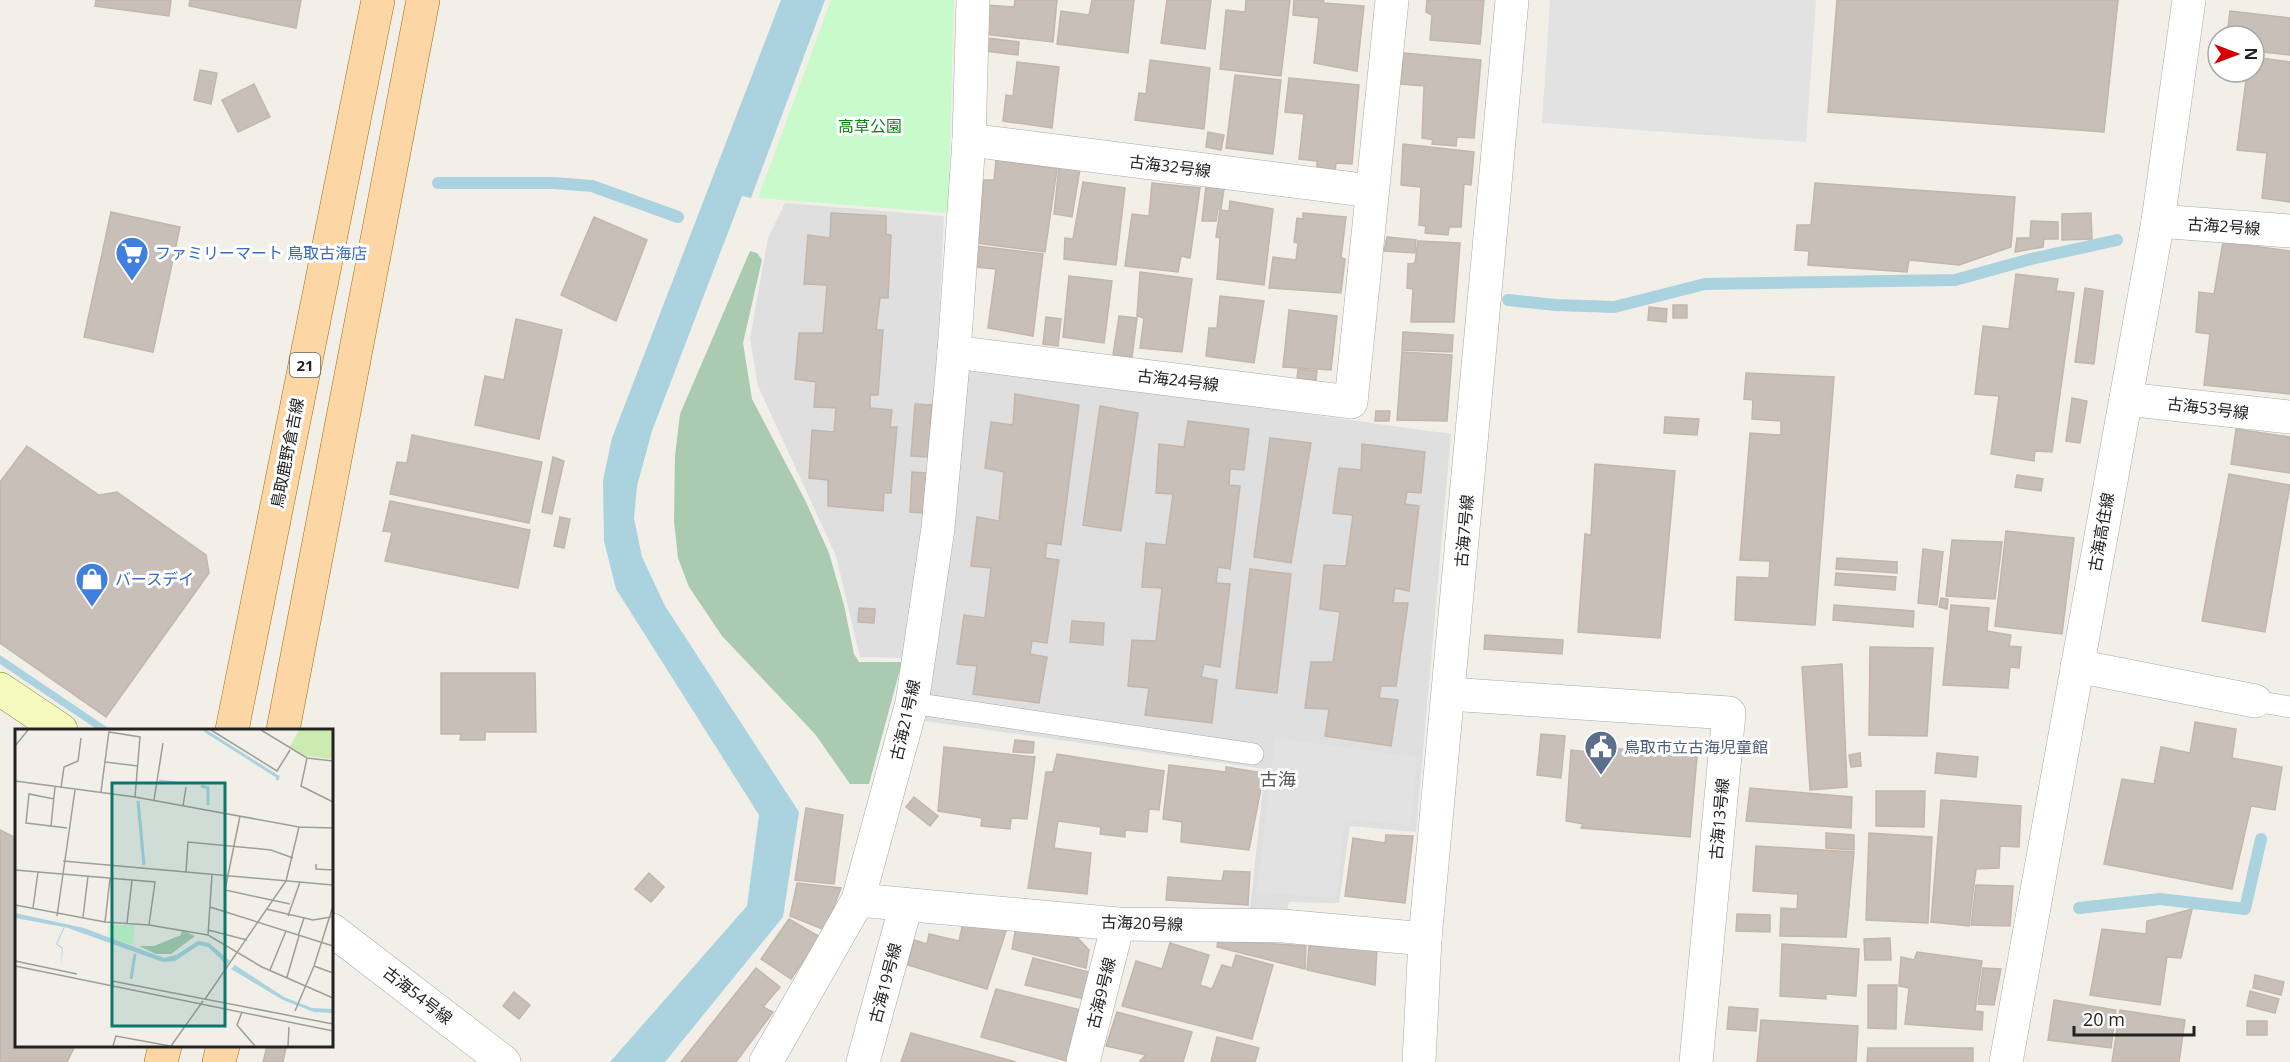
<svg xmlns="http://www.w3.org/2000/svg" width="2290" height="1062" font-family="'Open Sans','Noto Sans JP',sans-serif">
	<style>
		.residential { fill: #e0dfdf }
		.cemetery { fill: #aacbaf }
		.park { fill: #c8facc }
		.parking { fill: #e2e2e2 }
		.water { fill: #aad3df }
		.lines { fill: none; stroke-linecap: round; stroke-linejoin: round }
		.stream { stroke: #aad3df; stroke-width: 12 }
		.building { fill: #c7bfb8; stroke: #c4b6ab; stroke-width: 1.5 }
		.service-casing { stroke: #a9a9a9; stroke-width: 22 }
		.minor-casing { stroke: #a9a9a9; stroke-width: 34 }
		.tertiary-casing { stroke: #a9a9a9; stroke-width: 34 }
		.secondary-casing { stroke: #707d05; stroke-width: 34 }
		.primary-casing { stroke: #a06b00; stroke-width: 34 }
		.service { stroke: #fff; stroke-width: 21 }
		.minor { stroke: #fff; stroke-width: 33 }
		.tertiary { stroke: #fff; stroke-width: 33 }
		.secondary { stroke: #f7fabf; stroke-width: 33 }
		.primary { stroke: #fcd6a4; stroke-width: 33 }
		.labels { text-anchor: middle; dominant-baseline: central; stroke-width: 6; stroke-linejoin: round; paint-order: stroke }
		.shield { fill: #fff; stroke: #646464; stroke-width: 1.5 }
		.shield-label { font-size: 15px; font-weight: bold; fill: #222 }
		.park-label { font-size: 16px; fill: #0c8416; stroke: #fff }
		.street-label { font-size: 16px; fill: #222; stroke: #fff }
		.shop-label { font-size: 16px; fill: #366cbe; stroke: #fff; text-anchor: start }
		.service-label { font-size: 16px; fill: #4e5e75; stroke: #fff; text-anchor: start }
		.neighbourhood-label { font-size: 18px; fill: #555; stroke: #fff }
		.inset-river { fill: none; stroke: #aad3df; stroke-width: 3 }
		.inset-road { fill: none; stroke: #9f9d99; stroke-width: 1.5 }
		.view { fill: #0f766e; fill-opacity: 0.15; stroke: #0f766e; stroke-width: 3 }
		.inset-edge { fill: none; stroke: #222; stroke-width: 3 }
	</style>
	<rect width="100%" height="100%" fill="#f2efe9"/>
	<!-- residential -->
	<path class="residential" d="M785 203 944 216 937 365 989 370 1451 434 1416 832 1350 826 1339 903 1289 902 1287 911 1250 909 1265 769 925 721 904 658 860 657 836 556 758 386 750 338 768 238Z"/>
	<!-- cemetery -->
	<path class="cemetery" d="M750 251 757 253 762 260 743 343 752 399 806 502 829 553 844 605 854 654 859 662H902L869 784H850L815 734 722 636 689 587 678 558 674 521 675 456 680 414Z"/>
	<!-- park -->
	<path class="park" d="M831 0H954L948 213 758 198Z"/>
	<!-- parking -->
	<g class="parking">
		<path d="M1550 0H1816L1806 142 1542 123Z"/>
		<path d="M1275 738 1417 757 1410 825 1345 819 1336 898 1257 892Z"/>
	</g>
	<!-- water -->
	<g class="water">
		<path d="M781 0H825L751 198 742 196 652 431 637 486 634 518 642 557 665 606 799 812 783 917 665 1062H610L747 906 759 815 616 589 604 541 603 480 612 438Z"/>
		<path d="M0 655 111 730H98L0 664Z"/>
	</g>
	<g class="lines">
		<!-- stream -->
		<g class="stream">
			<path d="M438 183H554L592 186 678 217"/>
			<path d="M1508 300 1556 305 1614 307 1705 284 1955 280 2031 259 2117 240"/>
			<path d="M2079 908 2160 899 2245 909 2261 839"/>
		</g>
	</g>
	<!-- building -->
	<g class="building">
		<path d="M96 0H171L169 16 95 6Z"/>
		<path d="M190 0H301L296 28 189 6Z"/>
		<path d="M1015 0H1057L1053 42 984 34 987 5 1014 7Z"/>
		<path d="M1092 0H1134L1128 53 1057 44 1061 11 1089 15Z"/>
		<path d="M1167 0H1211L1205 49 1161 43Z"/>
		<path d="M1246 0H1290L1281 76 1220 69 1226 10 1245 12Z"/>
		<path d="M1294 0H1324L1323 3 1364 6 1357 71 1314 63 1319 18 1293 15Z"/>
		<path d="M1427 0H1484L1480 44 1430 40 1432 15 1426 12Z"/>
		<path d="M1837 0H2118L2104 132 1828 112Z"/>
		<path d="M2230 11 2290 18V55L2254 51V36H2227Z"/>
		<path d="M987 38 1019 42 1018 55 985 51Z"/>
		<path d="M1403 53 1481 60 1474 138 1457 137 1456 146 1432 144 1433 140 1422 138 1424 86 1401 84Z"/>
		<path d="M2254 57 2290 62V202L2262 198 2267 153 2237 150 2247 72H2254Z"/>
		<path d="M1150 60 1210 68 1204 129 1135 120 1139 93 1146 94Z"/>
		<path d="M1017 62 1059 67 1052 128 1003 121 1006 95 1013 96Z"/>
		<path d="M200 70 217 73 211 104 194 100Z"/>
		<path d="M1235 75 1281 80 1273 154 1226 148Z"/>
		<path d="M1289 78 1359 85 1352 164 1336 163 1335 171 1317 167V161L1299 159 1304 114 1285 112Z"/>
		<path d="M254 84 270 117 238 132 222 100Z"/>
		<path d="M1208 132 1224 135 1221 150 1206 147Z"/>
		<path d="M1403 144 1474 152 1471 185 1464 184 1461 227H1449L1448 235 1425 233 1426 226 1419 225 1421 187 1401 185Z"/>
		<path d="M996 160 1057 169 1045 252 977 243 984 180H994Z"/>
		<path d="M1059 166 1080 169 1072 217 1054 214Z"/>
		<path d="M1083 182 1125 188 1116 265 1064 259 1065 238 1073 239Z"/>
		<path d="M1152 183 1200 188 1190 258 1181 256 1178 272 1125 266 1132 214 1149 216Z"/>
		<path d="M1815 183 2015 197 2011 247 1959 265 1909 260 1907 272 1808 265 1809 251 1795 250 1797 225H1811Z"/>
		<path d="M1206 186 1224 189 1221 209H1218L1216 221H1202Z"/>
		<path d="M1230 201 1273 209 1264 285 1217 279 1220 238 1216 237 1220 210 1229 211Z"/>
		<path d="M111 212 180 227 153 352 84 337Z"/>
		<path d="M831 213 886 216V234L891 235 888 298H880L876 330H883L878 395H870V408L892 410 890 427H897L891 493H884L883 511 828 506V480L809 478 812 430 834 432 836 408 814 407 816 382 795 379 799 333H823L827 285 804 284 808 235 830 238Z"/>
		<path d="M1303 213 1346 217 1341 258 1345 259 1341 293 1269 288 1273 257 1296 260 1298 243 1294 242 1297 218 1303 219Z"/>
		<path d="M2091 213 2092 239 2062 240V214Z"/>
		<path d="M594 217 647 240 616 321 561 295Z"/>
		<path d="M2031 221 2058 222V239H2044L2043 247 2015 252 2017 238H2030Z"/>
		<path d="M1387 237 1416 240 1415 253 1384 251Z"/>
		<path d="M1418 241 1460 243 1454 322H1411L1413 289 1407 288 1408 264 1415 263Z"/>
		<path d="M2223 242 2290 251V394L2204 385 2210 334 2196 332 2199 292 2214 294Z"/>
		<path d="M977 246 1043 254 1033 336 988 328 996 269 976 267Z"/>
		<path d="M1140 272 1192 279 1182 352 1140 348 1144 318 1137 316Z"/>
		<path d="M2016 274 2058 279 2056 291 2074 293 2052 452 2035 451 2034 461 1991 454 1999 396 1975 394 1983 326 2009 329Z"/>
		<path d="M1069 276 1112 281 1104 343 1063 337Z"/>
		<path d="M2085 288 2103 291 2094 364 2075 362Z"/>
		<path d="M1220 296 1264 301 1254 363 1206 356 1209 328H1217Z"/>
		<rect x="1673" y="305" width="14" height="13"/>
		<path d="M1649 307 1667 309 1666 322 1648 320Z"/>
		<path d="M1289 310 1337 316 1331 370 1283 367Z"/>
		<path d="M1119 316 1137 318 1132 357 1113 355Z"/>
		<path d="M1046 317 1061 319 1058 346 1043 344Z"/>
		<path d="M516 319 562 330 539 439 475 425 485 376 504 380Z"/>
		<path d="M1403 332 1453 335 1452 352 1402 350Z"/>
		<path d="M1402 352 1452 355 1447 421 1397 420Z"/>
		<path d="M1298 369 1317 371 1316 380 1297 379Z"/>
		<path d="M1746 373 1834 377 1815 625 1735 620 1737 577 1769 578 1770 561 1740 560 1750 433 1781 435V421L1752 419 1753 400 1744 399Z"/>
		<path d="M1015 394 1079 405 1061 545 1047 543 1045 558 1059 560 1047 643 1032 641 1030 654 1047 657 1039 703 973 694 977 666 957 664 964 615 985 618 991 568 971 566 977 517 999 521 1004 472 985 468 991 422 1013 425Z"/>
		<path d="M2072 398 2087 401 2080 443 2066 441Z"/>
		<path d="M915 404 932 405 928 457 911 456Z"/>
		<path d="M1100 406 1138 413 1121 531 1083 525Z"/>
		<path d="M1376 411H1390L1389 421H1375Z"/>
		<path d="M1665 417 1699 419 1697 435 1664 433Z"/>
		<path d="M1188 421 1249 429 1244 470 1230 469 1229 485 1240 486 1230 569 1218 567 1216 583 1230 584 1220 667 1204 664 1201 677 1217 680 1212 723 1145 715 1149 688 1128 686 1132 640 1156 641 1162 588 1142 587 1146 543 1166 545 1173 494 1156 493 1159 444 1184 447Z"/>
		<path d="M2236 429 2290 437V473L2231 464Z"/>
		<path d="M412 435 542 462 529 523 390 494 397 462 407 463Z"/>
		<path d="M1270 438 1311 443 1291 563 1254 557Z"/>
		<path d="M1362 444 1425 452 1421 493 1407 492 1405 504 1419 506 1409 591 1395 588 1393 603H1408L1396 686H1381L1379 698 1398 700 1391 746 1325 736 1329 709 1305 708 1311 662H1333L1340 612 1320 609 1324 565 1346 566 1353 515 1333 513 1339 468 1361 470Z"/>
		<path d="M27 446 99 495 117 492 206 555 209 573 106 717 0 643V482Z"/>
		<path d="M553 457 564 461 552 514 542 512Z"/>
		<path d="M1595 464 1675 471 1660 638 1578 632 1585 534 1591 535Z"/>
		<path d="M912 472 927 473 924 513 910 512Z"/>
		<path d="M2229 474 2290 485 2265 632 2202 621Z"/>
		<path d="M2017 475 2043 479 2041 491 2015 487Z"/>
		<path d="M390 501 530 530 518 588 385 561 392 532 383 531Z"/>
		<path d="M560 517 570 519 564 548 554 546Z"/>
		<path d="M2006 531 2074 538 2062 634 1995 626Z"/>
		<path d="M1952 540 2002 542 1995 599 1946 596Z"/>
		<path d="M1923 549 1943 552 1937 605 1918 603Z"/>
		<path d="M1837 558 1897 562V573L1836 569Z"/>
		<path d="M1250 569 1291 574 1277 693 1236 688Z"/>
		<path d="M1836 573 1896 577 1895 590 1835 585Z"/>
		<path d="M1941 598 1948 599 1947 609 1939 607Z"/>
		<path d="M1834 605 1914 611 1913 627 1833 620Z"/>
		<path d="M1951 605 1989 608 1987 631 2011 635 2009 646 2021 647 2019 668 2010 667 2008 688 1943 685Z"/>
		<path d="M859 608 875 609 874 623 858 622Z"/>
		<path d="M1072 621 1104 623 1103 645 1070 642Z"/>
		<path d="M1485 635 1563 640 1562 654 1484 649Z"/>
		<path d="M1870 647 1933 648 1927 736 1869 735Z"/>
		<path d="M1842 664 1847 787 1810 790 1802 667Z"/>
		<path d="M441 673H535L536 732H485V740H460L461 734H441Z"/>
		<path d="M2195 722 2236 729 2232 758 2282 767 2275 810 2251 806 2232 889 2104 864 2122 779 2154 784 2161 747 2190 753Z"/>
		<path d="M1541 734 1565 736 1561 778 1537 775Z"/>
		<path d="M1015 740 1034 742 1033 753 1013 752Z"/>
		<path d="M1591 746 1697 757 1690 837 1581 828 1583 824 1566 821 1571 750 1589 752Z"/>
		<path d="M944 747 1035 757 1027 819 1011 818 1010 829 981 826 982 818 938 811Z"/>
		<path d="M1860 753 1861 766 1851 767 1849 755Z"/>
		<path d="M1937 753 1978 757 1976 777 1935 773Z"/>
		<path d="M1057 754 1164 771 1159 810 1149 809 1147 832 1125 830V837L1100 834 1101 827 1058 821 1054 848 1091 853 1087 894 1028 888 1046 772H1053Z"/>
		<path d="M1169 765 1226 772V767L1264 773 1249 850 1181 842 1182 822 1163 819Z"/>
		<path d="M1750 788 1852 797 1851 828 1746 821Z"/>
		<path d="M1876 791H1925L1924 827 1876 826Z"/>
		<path d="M914 797 938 816 930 826 906 807Z"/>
		<path d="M1941 800 2021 806 2019 847 2000 846 1999 868 1976 869 1969 926 1931 922Z"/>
		<path d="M806 808 843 815 834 884 795 880Z"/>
		<path d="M0 830 16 838V1046H75L67 1062H0Z"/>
		<path d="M1826 833 1854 835V850L1826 848Z"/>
		<path d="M1869 833 1932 837 1928 923 1866 920Z"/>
		<path d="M1386 835 1413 836 1405 903 1345 896 1353 838 1385 843Z"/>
		<path d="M1756 846 1854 852 1846 937 1780 936 1781 908 1797 909 1798 894 1753 891Z"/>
		<path d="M1224 871 1250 872 1248 905 1166 900 1168 877 1222 881Z"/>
		<path d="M649 873 664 887 651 902 635 889Z"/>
		<path d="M797 883 841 888 825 930 790 916Z"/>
		<path d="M1976 885 2013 886 2010 926 1971 925Z"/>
		<path d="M2192 909 2181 958 2167 957 2160 1005 2090 995 2102 929 2146 934 2147 921Z"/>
		<path d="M1737 914 1770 915V932L1736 931Z"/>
		<path d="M789 919 820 937 791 979 761 959Z"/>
		<path d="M963 923 1008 925 987 989 908 965 914 940 927 944 929 934 959 941Z"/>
		<path d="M1016 927 1071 931 1089 950 1086 968 1012 949Z"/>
		<path d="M1890 938 1891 960H1865L1864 939Z"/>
		<path d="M1218 940 1306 946 1305 969 1217 947Z"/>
		<path d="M1170 943 1209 955 1200 985 1212 989 1222 965 1232 968 1236 955 1273 965 1252 1039 1122 1006 1136 961 1162 969Z"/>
		<path d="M1782 944 1859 949 1856 996 1826 994V999L1780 996Z"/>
		<path d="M1309 946 1377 948 1375 985 1307 970Z"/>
		<path d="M1917 952 1982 961 1975 1011 1983 1012 1982 1030 1905 1024 1909 988 1899 986 1901 957 1914 960Z"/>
		<path d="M1033 958 1093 973 1085 999 1025 985Z"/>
		<path d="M756 968 780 987 763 1007 773 1012 736 1062H681Z"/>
		<path d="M1983 968 2001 969 1994 1005 1978 1004Z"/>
		<path d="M2255 975 2284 982 2281 995 2253 988Z"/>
		<path d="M1868 985H1897L1896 1029 1868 1028Z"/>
		<path d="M996 989 1081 1010 1067 1061 981 1037Z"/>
		<path d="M2250 991 2279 999 2275 1013 2247 1006Z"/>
		<path d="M514 992 530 1005 519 1019 503 1006Z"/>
		<path d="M2054 1000 2116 1010 2111 1048 2048 1040Z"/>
		<path d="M1729 1007 1758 1009 1756 1031 1727 1029Z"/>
		<path d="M2120 1010 2185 1020 2179 1062H2112Z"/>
		<path d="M1117 1012 1192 1032 1183 1062H1147L1140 1061 1146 1055 1106 1046Z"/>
		<path d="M1761 1020 1858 1026 1856 1062H1757Z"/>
		<rect x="2247" y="1021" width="20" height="14"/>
		<path d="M911 1033 1016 1062H901Z"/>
		<path d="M1217 1037 1259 1048 1255 1062H1211Z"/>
		<path d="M267 1046 286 1048 283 1062H263Z"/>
		<path d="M1868 1048H1973V1062H1867Z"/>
	</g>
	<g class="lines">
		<!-- service casing -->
		<g class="service-casing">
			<g id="service">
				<path d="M2255 701 2290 707"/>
				<path d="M912 703 1253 754"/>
			</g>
		</g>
		<!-- minor casing -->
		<g class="minor-casing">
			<g id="minor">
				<path d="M973 0 969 140 954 352 1351 402 1392 0"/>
				<path d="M969 140 1371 191"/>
				<path d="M2158 221 2290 231"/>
				<path d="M2126 399 2290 417"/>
				<path d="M2077 666 2255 701"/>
				<path d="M1449 694 1729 713 1696 1062"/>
				<path d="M858 900 1118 924 1283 926 1425 939"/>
				<path d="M332 930 504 1062"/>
				<path d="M766 1062 858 900 912 703 938 528 954 352"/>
				<path d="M863 1062 906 905"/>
				<path d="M1083 1062 1118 924"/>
				<path d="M1419 1062 1425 939 1512 0"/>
			</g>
		</g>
		<!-- tertiary casing -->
		<g class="tertiary-casing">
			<path id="tertiary" d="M2006 1062 2158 221 2189 0"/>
		</g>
		<!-- secondary casing -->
		<g class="secondary-casing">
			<path id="secondary" d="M0 689 61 730"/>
		</g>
		<!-- primary casing -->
		<g class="primary-casing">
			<g id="primary">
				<path d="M232 730 378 0"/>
				<path d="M283 730 423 0"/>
				<path d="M161 1062 165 1046"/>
				<path d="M219 1062 223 1046"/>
			</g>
		</g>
		<!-- service -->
		<use href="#service" class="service"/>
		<!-- minor -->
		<use href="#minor" class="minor"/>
		<!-- tertiary -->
		<use href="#tertiary" class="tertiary"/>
		<!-- secondary -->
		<use href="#secondary" class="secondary"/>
		<!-- primary -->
		<use href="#primary" class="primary"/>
	</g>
	<!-- icons -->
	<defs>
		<g id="supermarket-pin" transform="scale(1.725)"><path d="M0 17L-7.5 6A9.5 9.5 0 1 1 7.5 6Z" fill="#3f7fe0" stroke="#fff"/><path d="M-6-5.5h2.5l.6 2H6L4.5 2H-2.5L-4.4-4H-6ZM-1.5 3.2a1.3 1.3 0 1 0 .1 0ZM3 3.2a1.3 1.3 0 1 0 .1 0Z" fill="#fff"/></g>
		<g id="shop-pin" transform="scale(1.725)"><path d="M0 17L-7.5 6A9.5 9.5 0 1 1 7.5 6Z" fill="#3f7fe0" stroke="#fff"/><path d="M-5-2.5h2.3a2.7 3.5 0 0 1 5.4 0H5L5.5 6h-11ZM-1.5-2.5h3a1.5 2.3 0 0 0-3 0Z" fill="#fff"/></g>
		<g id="civic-pin" transform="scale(1.725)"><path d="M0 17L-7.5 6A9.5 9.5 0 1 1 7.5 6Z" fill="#5c6f8a" stroke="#fff"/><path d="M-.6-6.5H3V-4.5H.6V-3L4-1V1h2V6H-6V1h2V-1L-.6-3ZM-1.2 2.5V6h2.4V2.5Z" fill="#fff"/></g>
	</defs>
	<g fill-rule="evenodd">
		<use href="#supermarket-pin" x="132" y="253"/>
		<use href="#shop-pin" x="92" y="579"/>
		<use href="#civic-pin" x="1601" y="747"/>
	</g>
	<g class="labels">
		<!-- shield labels -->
		<rect class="shield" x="290" y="353" width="30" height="24" rx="4.5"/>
		<g class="shield-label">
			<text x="305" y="365">21</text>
		</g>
		<!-- park labels -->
		<g class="park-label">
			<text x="870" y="126">高草公園</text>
		</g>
		<!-- street labels -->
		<g class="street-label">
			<text transform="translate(1170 166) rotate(7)">古海32号線</text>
			<text transform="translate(2224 226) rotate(4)">古海2号線</text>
			<text transform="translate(1178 380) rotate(7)">古海24号線</text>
			<text transform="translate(2208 408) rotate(7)">古海53号線</text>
			<text transform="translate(287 453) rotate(-79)">鳥取鹿野倉吉線</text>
			<text transform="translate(1464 531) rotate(-85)">古海7号線</text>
			<text transform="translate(2101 532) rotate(-80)">古海高住線</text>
			<text transform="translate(905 720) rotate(-77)">古海21号線</text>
			<text transform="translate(1719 819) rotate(-85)">古海13号線</text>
			<text transform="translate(1142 923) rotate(2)">古海20号線</text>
			<text transform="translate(885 983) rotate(-75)">古海19号線</text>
			<text transform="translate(1101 993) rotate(-76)">古海9号線</text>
			<text transform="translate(418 995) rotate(38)">古海54号線</text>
		</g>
		<!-- shop labels -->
		<g class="shop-label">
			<text x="155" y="253">ファミリーマート 鳥取古海店</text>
			<text x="115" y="579">バースデイ</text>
		</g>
		<!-- service labels -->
		<g class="service-label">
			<text x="1624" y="747">鳥取市立古海児童館</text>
		</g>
		<!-- neighbourhood labels -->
		<g class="neighbourhood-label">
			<text x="1278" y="779">古海</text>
		</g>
	</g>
	<!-- overview -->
	<g transform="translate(15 729)">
		<rect width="318" height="318" fill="#f2efe9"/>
		<path d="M284 1H318V30L292 27 275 18Z" fill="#cdebb0"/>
		<path d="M167 201 180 207 156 225H141L124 217H139L166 206Z" fill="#aacbaf"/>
		<path d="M93 196H120L118 216 92 207Z" fill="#c8facc"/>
		<path d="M0 184 69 199 149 229 161 226 183 212 194 214 215 232 212 236 193 218 184 216 160 232 148 233 50 198 42 215 47 218 48 221 46 236 47 220 41 215 49 198 0 189ZM220 236 269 268 297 279 318 280V284L299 283 268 271 216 240Z" fill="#aad3df"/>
		<path class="inset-river" d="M189 1 263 48 262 51M144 52 162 54M186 57 193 59V76M123 72 129 136M116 250 120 225"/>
		<path class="inset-road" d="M196 1 262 42 275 21M246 1 292 29 318 32M94 3 125 8 120 68M0 17 13 1M292 29 286 57 318 73M90 33 123 37M0 52 120 68 284 98 318 99M40 58 36 97 52 99M46 59 49 38 63 32 66 9M86 63 94 2M139 71 148 14M168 77 171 58M225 87 210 161 275 175M36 97 11 94 14 65 39 70M48 132 318 156M301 135V140L318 141M0 141 140 153 134 196 90 193 0 176M171 143 173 113 256 121 278 129M195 178 318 217M18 179 23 143M251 180 298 191 316 188M42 187 60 61M273 187 285 153M68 188 73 147M90 193 95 149M112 194 117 151M134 196 193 206 247 238 318 269M193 201 232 211M193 206 197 146M283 207 289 189M0 232 62 245M0 237 318 302M299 237 318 244M255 241 271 202M272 248 284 207M97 252 318 295M190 270 271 152 284 98M280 282 299 237 318 177M227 283 222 296 240 317M98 317 101 307 155 317M156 317 188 272M273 317 274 298"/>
		<path class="view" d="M97 54H210V297H97Z"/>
		<rect width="318" height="318" class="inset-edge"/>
	</g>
	<!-- north arrow -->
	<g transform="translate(2236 54) rotate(90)"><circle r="28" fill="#ffffff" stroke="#a7a7a7" stroke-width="1.5"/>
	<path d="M0-4.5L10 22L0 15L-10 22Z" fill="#d40000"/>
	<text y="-9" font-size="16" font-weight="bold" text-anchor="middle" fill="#222222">N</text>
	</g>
	<!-- scale -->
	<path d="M2074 1026v9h120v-9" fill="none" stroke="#222222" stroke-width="3"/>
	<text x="2083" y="1026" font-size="18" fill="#222222" stroke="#ffffff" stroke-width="4.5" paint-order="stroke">20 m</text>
</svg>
